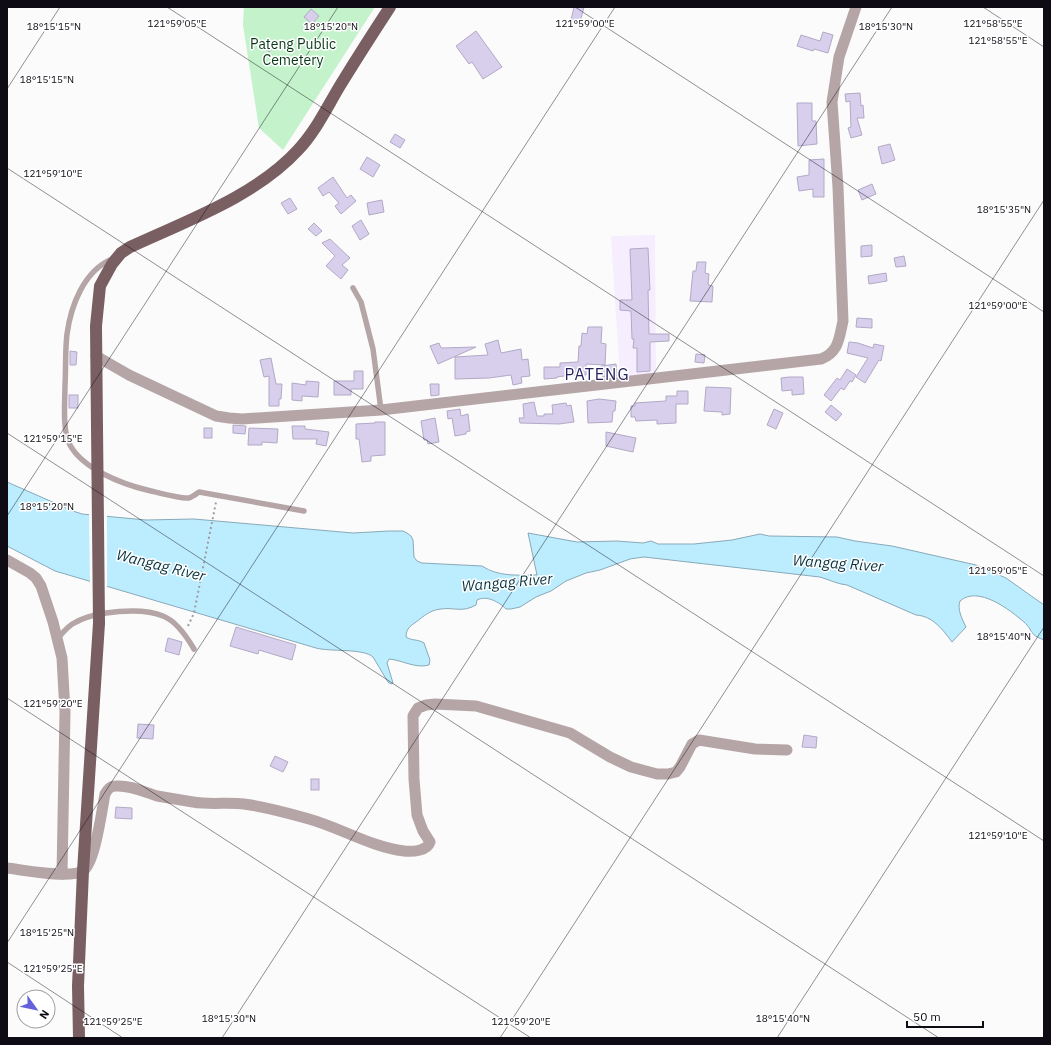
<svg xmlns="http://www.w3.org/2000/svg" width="1051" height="1045" font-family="'IBM Plex Sans',sans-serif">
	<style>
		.education { fill: #f6edfe }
		.green { fill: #c3f2cb }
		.water { fill: #bcedfe; stroke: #88a9b8 }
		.pier { fill: #fbfbfb }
		.building { fill: #d8cfed; stroke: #b2a9c6 }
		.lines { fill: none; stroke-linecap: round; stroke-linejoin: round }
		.path { stroke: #9d9ca0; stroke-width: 2; stroke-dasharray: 2 3; stroke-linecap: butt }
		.lane { stroke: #b5a5a7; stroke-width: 5.5 }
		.street { stroke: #b5a5a7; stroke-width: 11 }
		.primary { stroke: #795e62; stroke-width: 12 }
		.primary-bridge { stroke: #795e62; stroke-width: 12 }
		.ticks { fill: none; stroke: #0e0b14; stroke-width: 1; stroke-opacity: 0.45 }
		.labels { text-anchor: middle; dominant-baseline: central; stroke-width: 3; stroke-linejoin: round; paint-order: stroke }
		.park-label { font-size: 14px; fill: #073617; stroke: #fff }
		.water-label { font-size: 15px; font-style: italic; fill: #08323e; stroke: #fff }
		.quarter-label { font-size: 16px; letter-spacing: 1px; fill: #24225c; stroke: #fff }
		.ticks-label { font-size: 10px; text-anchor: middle; fill: #0e0b14; stroke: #fff; stroke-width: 3; stroke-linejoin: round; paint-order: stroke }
	</style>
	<rect width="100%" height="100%" fill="#fbfbfb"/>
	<!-- education -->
	<path class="education" d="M655 235 656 374 620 379 611 236Z"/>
	<!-- green -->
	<path class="green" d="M244 7H375L283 150 259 128 243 25Z"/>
	<!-- water -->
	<path class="water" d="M7 482 73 511 82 514 146 520 194 519 353 533 389 531H403L407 533 411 536 413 540 414 557 417 561 422 563 482 566C499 577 517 575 537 575L528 533 577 542 617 541 643 543 651 541 658 544H694L732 540 760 534 769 536 837 537 855 541 892 546 976 565 1006 578 1044 605V640C1028 634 1034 631 1024 622 1010 610 978 585 960 601 957 609 962 619 966 627L952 642C943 630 933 616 916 615L847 585C837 584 830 580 820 577L644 557 630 559 600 570 586 573 566 581 551 591 536 597 520 607 511 609H506C499 602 487 595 477 600L476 605C462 613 454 607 441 609 430 610 424 616 416 622 410 626 406 629 406 637 412 641 418 639 424 643L430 660 429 665C416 669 402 660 389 659L387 663 393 683 391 684 388 682 373 657C363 648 330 652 316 648L55 571 7 546Z"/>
	<!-- pier -->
	<path class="pier" d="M89 513 107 515V588L90 583Z"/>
	<!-- building -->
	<g class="building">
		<path d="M574 7H584L580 22 571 20Z"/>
		<path d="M311 9 319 16 312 24 304 17Z"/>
		<path d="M476 31 502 67 483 79 472 62 469 64 456 46Z"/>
		<path d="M823 32 833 35 828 53 814 49 813 51 797 46 801 35 820 41Z"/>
		<path d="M268 39 275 46 269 52 262 45Z"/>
		<path d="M860 93 861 106 863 105 864 118H857L862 135 851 138 848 128 851 127 850 101 846 102 845 94Z"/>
		<path d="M797 103H812V121H816L817 144 798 146Z"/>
		<path d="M395 134 405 140 400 148 390 142Z"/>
		<path d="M890 144 895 160 882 164 878 147Z"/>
		<path d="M367 157 380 165 373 177 360 169Z"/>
		<path d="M824 159V197H813V189L799 191 797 177 809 175V160Z"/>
		<path d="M333 177 347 198 351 195 356 201 341 214 335 206 339 203 329 192 323 196 318 188Z"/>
		<path d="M872 184 876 194 862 200 858 190Z"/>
		<path d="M290 198 297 209 288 214 281 203Z"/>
		<path d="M382 200 384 212 369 215 367 203Z"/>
		<path d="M361 220 369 234 360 240 352 226Z"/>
		<path d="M314 223 322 231 316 236 308 229Z"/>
		<path d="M330 239 350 258 342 265 348 270 341 279 326 266 335 256 322 243Z"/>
		<path d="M872 245V256L861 257V246Z"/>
		<path d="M648 248 650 290H648L649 334H669V341L650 342V371L637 372V348H633L634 339H632L631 311 620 310V300H632L630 249Z"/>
		<path d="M904 256 906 266 896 267 894 258Z"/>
		<path d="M697 262H706L705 273 709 274 708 285 713 286 712 302 690 301 693 271H696Z"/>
		<path d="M886 273 887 281 869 284 868 276Z"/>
		<path d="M857 318 872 319V328L856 327Z"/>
		<path d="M588 327H602L601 343 606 344 605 365 586 364V375H571L557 377V378L544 379V367H560V363L578 362 579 346H581L582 333 587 334Z"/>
		<path d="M498 340 501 353 521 349 522 360 528 359 530 376 521 377 522 383 513 385 511 375 489 378 455 379V357L488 355 485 344Z"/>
		<path d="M849 342 858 343 873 348 874 344 884 346 881 361 879 360 865 383 856 377 868 358 847 353Z"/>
		<path d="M439 343 441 348 476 347 438 364 430 346Z"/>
		<path d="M70 351 77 352 76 365H70Z"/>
		<path d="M696 354 705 355 704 363 695 362Z"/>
		<path d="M271 358 276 384H282L281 399H279V406H269V376L264 377 260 360Z"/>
		<path d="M616 364 617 376 603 377 601 366Z"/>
		<path d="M847 369 856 375 852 382 850 381 844 390 841 388 831 401 824 395 837 378 840 380Z"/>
		<path d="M354 371H363V389H351V395H334V381H354Z"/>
		<path d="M789 377H803L804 394 792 395V390L782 391 781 378Z"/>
		<path d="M306 381 319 382 318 397 302 396V401L292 400V383L306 385Z"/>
		<path d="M430 384H439V395L431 396Z"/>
		<path d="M706 387 731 388 730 414 722 415V412L704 411Z"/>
		<path d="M677 391H688V404H676V423L657 424V420L636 421 635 417H631V406H635V403L666 401V396H677Z"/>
		<rect x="69" y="395" width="9" height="13"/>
		<path d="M599 399 616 401 615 411H613L612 422 588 423 587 401Z"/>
		<path d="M534 402 537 416H544V414H553L552 405 566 403 567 406 571 405 574 422 559 424 520 423 519 418H524L523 404Z"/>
		<path d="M831 405 842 414 836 421 825 412Z"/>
		<path d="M460 409 461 416 468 414 470 431 466 432V434L455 436 452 418 448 419 447 411Z"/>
		<path d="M774 409 783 413 776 429 767 425Z"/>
		<path d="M435 418 439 442 428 444 427 440H424L421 421Z"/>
		<path d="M375 422H385V455L371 456V461L362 462 359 439H356V424L375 423Z"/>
		<path d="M233 425 246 426 245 434 233 433Z"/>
		<path d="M292 426H305V429L329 432 326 446 316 444 317 439H293Z"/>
		<rect x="204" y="428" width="8" height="10"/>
		<path d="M249 428 278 429 277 443 262 442V445H248Z"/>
		<path d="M606 432 636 438 633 452 606 446Z"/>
		<path d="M236 627 296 645 292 660 259 650 258 654 230 646Z"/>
		<path d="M168 638 182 642 179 655 165 651Z"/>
		<path d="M138 724 154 725 153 739 137 738Z"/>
		<path d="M804 735 817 737 816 748 802 747Z"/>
		<path d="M275 756 288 762 283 772 270 766Z"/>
		<rect x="311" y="779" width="8" height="11"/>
		<path d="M116 807 132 808V819L115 818Z"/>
	</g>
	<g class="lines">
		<!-- path -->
		<path class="path" d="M188 626 194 613 216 502"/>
		<!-- lane -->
		<g class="lane">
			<path d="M112 259C84 271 71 305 67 334 65 350 66 368 65 385 65 402 62 430 70 445 83 469 122 484 147 490 156 492 181 499 189 498 192 497 196 494 199 492L304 511"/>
			<path d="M353 288 361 302 373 349 381 410"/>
			<path d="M58 638C63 632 69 625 76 622 96 611 142 607 163 616 176 621 187 637 194 649"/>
		</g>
		<!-- street -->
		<g class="street">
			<path d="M96 356 129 375 216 416 229 418 242 419 381 410 821 359C839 352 839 338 843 321L838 187 832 102 839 57 856 7"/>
			<path d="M7 560 30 573 36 578 41 586 53 622 62 658 65 712 62 874"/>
			<path d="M7 868C24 870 69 879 83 871 95 864 102 809 105 794 108 789 110 786 116 786 130 785 144 792 157 796 169 798 181 800 193 802 210 805 228 802 244 804 266 807 288 813 309 819 341 828 371 847 404 851 413 852 427 851 430 842L423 831 417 815 414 779 413 716 418 708 426 705 435 704 476 706 570 733 610 757 631 767 657 774H668L676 772 680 767 692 744 699 740 755 749 787 750"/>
		</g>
		<!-- primary -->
		<g class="primary">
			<path d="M97 427 96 326 100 286 112 264 121 253 130 247C186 221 256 196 298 150 316 131 327 107 341 84 357 58 373 33 390 7"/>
			<path d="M79 1038 78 986 83 871 99 623"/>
		</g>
		<!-- primary-bridge -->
		<path class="primary-bridge" d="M97 427 99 623"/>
	</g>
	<!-- ticks -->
	<path class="ticks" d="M167 7 1044 576M575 7 1044 312M983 7 1044 47M7 89 60 7M7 168 1044 841M7 433 939 1038M7 516 338 7M7 698 531 1038M7 943 615 7M7 962 123 1038M222 1038 892 7M500 1038 1044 200M777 1038 1044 627"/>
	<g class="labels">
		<!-- park labels -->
		<g class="park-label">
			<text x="293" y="44">Pateng Public<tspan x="293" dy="16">Cemetery</tspan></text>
		</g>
		<!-- water labels -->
		<g class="water-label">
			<text transform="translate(838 563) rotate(4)">Wangag River</text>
			<text transform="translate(161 565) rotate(14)">Wangag River</text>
			<text transform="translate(507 582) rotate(-5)">Wangag River</text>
		</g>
		<!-- quarter labels -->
		<g class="quarter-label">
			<text x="597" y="374">PATENG</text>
		</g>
	</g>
	<g class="ticks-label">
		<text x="177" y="27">121°59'05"E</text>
		<text x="585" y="27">121°59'00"E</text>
		<text x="993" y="27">121°58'55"E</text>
		<text x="331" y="30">18°15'20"N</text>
		<text x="54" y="30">18°15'15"N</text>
		<text x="886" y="30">18°15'30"N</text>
		<text x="998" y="44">121°58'55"E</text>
		<text x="47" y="83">18°15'15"N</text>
		<text x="53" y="177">121°59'10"E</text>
		<text x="1004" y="213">18°15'35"N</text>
		<text x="998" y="309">121°59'00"E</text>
		<text x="53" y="442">121°59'15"E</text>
		<text x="47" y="510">18°15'20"N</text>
		<text x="998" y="574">121°59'05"E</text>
		<text x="1004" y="640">18°15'40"N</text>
		<text x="53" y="707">121°59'20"E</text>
		<text x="998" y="839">121°59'10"E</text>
		<text x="47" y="936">18°15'25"N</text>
		<text x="53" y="972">121°59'25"E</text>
		<text x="229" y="1022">18°15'30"N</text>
		<text x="783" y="1022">18°15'40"N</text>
		<text x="113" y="1025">121°59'25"E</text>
		<text x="521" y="1025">121°59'20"E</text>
	</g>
	<!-- border -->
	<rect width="1051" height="1045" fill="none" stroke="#0e0b14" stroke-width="16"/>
	<!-- north arrow -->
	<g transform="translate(36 1009) rotate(123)"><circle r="19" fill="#ffffff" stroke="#9f9da1"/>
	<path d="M0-3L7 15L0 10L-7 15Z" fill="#6462db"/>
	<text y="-6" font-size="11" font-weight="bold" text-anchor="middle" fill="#0e0b14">N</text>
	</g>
	<!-- scale -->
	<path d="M907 1021v6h76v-6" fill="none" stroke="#0e0b14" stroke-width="2"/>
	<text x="913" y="1021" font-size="12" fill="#0e0b14" stroke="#ffffff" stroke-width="3" paint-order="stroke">50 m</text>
</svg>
